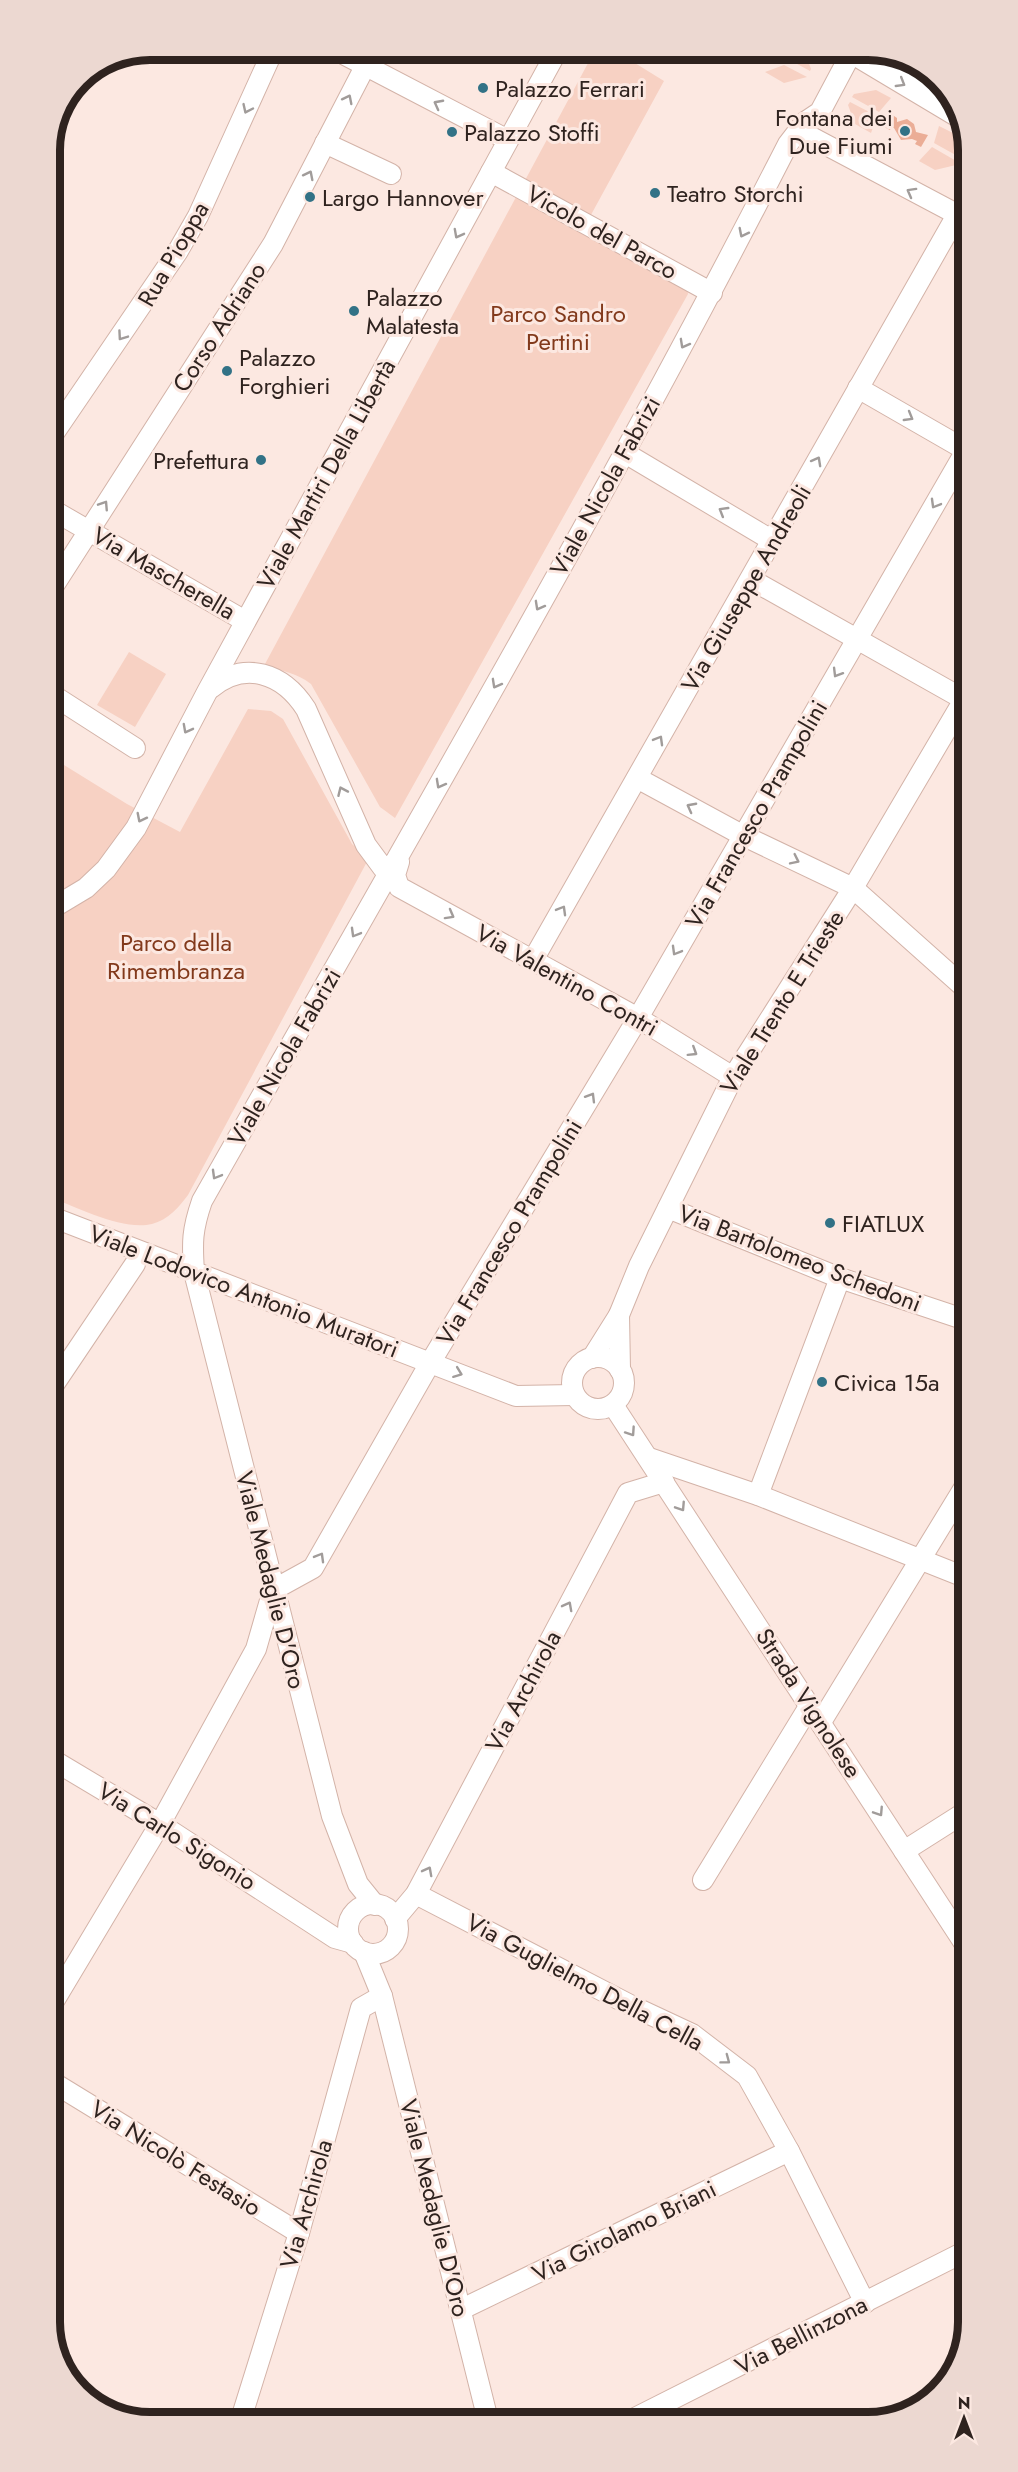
<svg xmlns="http://www.w3.org/2000/svg" width="1018" height="2472" font-family="Jost,sans-serif">
	<style>
		.green { fill: #f7d1c3 }
		.water { fill: #ebad96 }
		.lines { fill: none; stroke-linecap: round; stroke-linejoin: round }
		.minor-casing { stroke: #d3b3a8; stroke-width: 22 }
		.minor { stroke: #fff; stroke-width: 20 }
		.oneway { stroke: #a19c9a }
		.poi-dot { fill: #327286; stroke: #fce8e1; stroke-width: 2 }
		.labels { text-anchor: middle; dominant-baseline: central; stroke-width: 6; stroke-linejoin: round; paint-order: stroke }
		.poi-label { font-size: 24px; fill: #2f231f; stroke: #fce8e1; text-anchor: start }
		.street-label { font-size: 24px; fill: #2f231f; stroke: #fce8e1 }
		.park-label { font-size: 24px; fill: #82391b; stroke: #fce8e1 }
		.rim { fill: none; stroke: #2f231f; stroke-width: 8 }
	</style>
	<rect width="100%" height="100%" fill="#fce8e1"/>
	<!-- green -->
	<g class="green">
		<path d="M804 50 811 69 810 71 788 59V51Z"/>
		<path d="M761 51H781L780 59 773 64 765 62Z"/>
		<path d="M594 52H617L664 81 586 224 687 288 688 294 395 818 380 807 311 684C296 672 281 672 265 664Z"/>
		<path d="M784 65 807 77 784 83 765 72Z"/>
		<path d="M876 90 891 98 879 112 852 97 854 94Z"/>
		<path d="M850 102 877 116 871 133 855 124 848 105Z"/>
		<path d="M939 126 955 134 962 155 961 158 934 143Z"/>
		<path d="M932 147 958 162 956 165 935 170 919 161Z"/>
		<path d="M129 652 166 674 135 727 97 705Z"/>
		<path d="M248 709 271 711 283 719 352 844 369 858 188 1195C179 1207 168 1220 152 1224 123 1231 79 1208 52 1198L51 784 64 765 127 804 180 832Z"/>
	</g>
	<!-- water -->
	<path class="water" d="M891 114 897 118V122L907 119 914 124 916 132 928 135 921 147 915 144 917 141 912 139 901 140 894 128 891 127 890 130 884 127Z"/>
	<g class="lines">
		<!-- minor casing -->
		<g class="minor-casing">
			<g id="minor">
				<path d="M846 50 963 120"/>
				<path d="M875 50 941 86"/>
				<path d="M345 55 508 140"/>
				<path d="M798 130 964 218"/>
				<path d="M325 143 391 174"/>
				<path d="M491 172 712 293"/>
				<path d="M858 388 964 449"/>
				<path d="M50 439 178 251 198 216 271 55"/>
				<path d="M625 453 773 541"/>
				<path d="M51 509 245 621"/>
				<path d="M752 580 965 700"/>
				<path d="M51 590 273 244 371 55"/>
				<path d="M211 688C245 660 283 673 306 709L366 845 383 868 397 863"/>
				<path d="M51 694 135 748"/>
				<path d="M637 778 742 835 853 888 965 988"/>
				<path d="M399 862 395 875 399 887 638 1018 733 1077"/>
				<path d="M51 909 86 888 106 869 136 828 207 692 556 53"/>
				<path d="M533 960 957 215"/>
				<path d="M668 1208 840 1278 966 1320"/>
				<path d="M52 1217 516 1396 574 1395"/>
				<path d="M619 1315 620 1370"/>
				<circle cx="598" cy="1383" r="26"/>
				<path d="M592 1358 619 1315 639 1266 733 1077 853 888 965 698"/>
				<path d="M53 1386 135 1264"/>
				<path d="M613 1405 968 1949"/>
				<path d="M649 1458 758 1495 967 1578"/>
				<path d="M758 1495 840 1278"/>
				<path d="M821 1722 967 1483"/>
				<path d="M53 1760 160 1824 335 1938 353 1943"/>
				<path d="M904 1851 967 1811"/>
				<path d="M703 1880 810 1705"/>
				<path d="M416 1894 630 2005 692 2034 747 2076 789 2151 865 2303"/>
				<circle cx="373" cy="1929" r="25"/>
				<path d="M375 1905 358 1884 332 1816 194 1272C192 1242 192 1230 202 1201 401 850 605 502 788 144L805 122 820 112 853 50"/>
				<path d="M395 1919 416 1894 628 1493 664 1482"/>
				<path d="M364 1952 382 1996 488 2420"/>
				<path d="M54 2001 160 1824 256 1649 273 1590 313 1568 430 1363 638 1018 964 454"/>
				<path d="M54 2083 299 2233"/>
				<path d="M460 2310 789 2151"/>
				<path d="M633 2419 968 2250"/>
				<path d="M240 2422 299 2233 361 2008 382 1996"/>
			</g>
		</g>
		<!-- minor -->
		<use href="#minor" class="minor"/>
	</g>
	<!-- one-way arrows -->
	<defs><path id="oneway-chevron" d="M-2-3.5L2.5 0L-2 3.5" fill="none" stroke-width="1.6" stroke-linecap="round" stroke-linejoin="round" transform="scale(1.5)"/></defs>
	<g class="oneway">
		<use href="#oneway-chevron" transform="translate(901 83) rotate(31)"/>
		<use href="#oneway-chevron" transform="translate(348 99) rotate(-63)"/>
		<use href="#oneway-chevron" transform="translate(438 104) rotate(-152)"/>
		<use href="#oneway-chevron" transform="translate(247 109) rotate(115)"/>
		<use href="#oneway-chevron" transform="translate(309 175) rotate(-63)"/>
		<use href="#oneway-chevron" transform="translate(911 192) rotate(-151)"/>
		<use href="#oneway-chevron" transform="translate(743 233) rotate(117)"/>
		<use href="#oneway-chevron" transform="translate(458 234) rotate(118)"/>
		<use href="#oneway-chevron" transform="translate(122 336) rotate(125)"/>
		<use href="#oneway-chevron" transform="translate(684 344) rotate(119)"/>
		<use href="#oneway-chevron" transform="translate(909 417) rotate(30)"/>
		<use href="#oneway-chevron" transform="translate(817 461) rotate(-61)"/>
		<use href="#oneway-chevron" transform="translate(935 504) rotate(120)"/>
		<use href="#oneway-chevron" transform="translate(104 505) rotate(-57)"/>
		<use href="#oneway-chevron" transform="translate(723 511) rotate(-149)"/>
		<use href="#oneway-chevron" transform="translate(539 606) rotate(119)"/>
		<use href="#oneway-chevron" transform="translate(837 673) rotate(121)"/>
		<use href="#oneway-chevron" transform="translate(496 684) rotate(119)"/>
		<use href="#oneway-chevron" transform="translate(187 729) rotate(118)"/>
		<use href="#oneway-chevron" transform="translate(659 740) rotate(-60)"/>
		<use href="#oneway-chevron" transform="translate(440 784) rotate(119)"/>
		<use href="#oneway-chevron" transform="translate(342 791) rotate(-114)"/>
		<use href="#oneway-chevron" transform="translate(691 807) rotate(-152)"/>
		<use href="#oneway-chevron" transform="translate(141 818) rotate(117)"/>
		<use href="#oneway-chevron" transform="translate(795 860) rotate(26)"/>
		<use href="#oneway-chevron" transform="translate(562 910) rotate(-60)"/>
		<use href="#oneway-chevron" transform="translate(450 915) rotate(29)"/>
		<use href="#oneway-chevron" transform="translate(355 933) rotate(120)"/>
		<use href="#oneway-chevron" transform="translate(676 951) rotate(120)"/>
		<use href="#oneway-chevron" transform="translate(693 1052) rotate(32)"/>
		<use href="#oneway-chevron" transform="translate(591 1097) rotate(-59)"/>
		<use href="#oneway-chevron" transform="translate(216 1175) rotate(120)"/>
		<use href="#oneway-chevron" transform="translate(458 1373) rotate(21)"/>
		<use href="#oneway-chevron" transform="translate(631 1432) rotate(56)"/>
		<use href="#oneway-chevron" transform="translate(681 1507) rotate(57)"/>
		<use href="#oneway-chevron" transform="translate(320 1557) rotate(-60)"/>
		<use href="#oneway-chevron" transform="translate(568 1606) rotate(-62)"/>
		<use href="#oneway-chevron" transform="translate(879 1812) rotate(57)"/>
		<use href="#oneway-chevron" transform="translate(428 1871) rotate(-62)"/>
		<use href="#oneway-chevron" transform="translate(726 2060) rotate(37)"/>
	</g>
	<!-- markers -->
	<g class="poi-dot">
		<circle cx="483" cy="88" r="6"/>
		<circle cx="905" cy="131" r="6"/>
		<circle cx="452" cy="132" r="6"/>
		<circle cx="655" cy="193" r="6"/>
		<circle cx="310" cy="197" r="6"/>
		<circle cx="354" cy="311" r="6"/>
		<circle cx="227" cy="371" r="6"/>
		<circle cx="261" cy="460" r="6"/>
		<circle cx="830" cy="1223" r="6"/>
		<circle cx="822" cy="1382" r="6"/>
	</g>
	<g class="labels">
		<!-- poi labels -->
		<g class="poi-label">
			<text x="495" y="88">Palazzo Ferrari</text>
			<text x="893" y="117" text-anchor="end">Fontana dei<tspan x="893" dy="28">Due Fiumi</tspan></text>
			<text x="464" y="132">Palazzo Stoffi</text>
			<text x="667" y="193">Teatro Storchi</text>
			<text x="322" y="197">Largo Hannover</text>
			<text x="366" y="297">Palazzo<tspan x="366" dy="28">Malatesta</tspan></text>
			<text x="239" y="357">Palazzo<tspan x="239" dy="28">Forghieri</tspan></text>
			<text x="249" y="460" text-anchor="end">Prefettura</text>
			<text x="842" y="1223">FIATLUX</text>
			<text x="834" y="1382">Civica 15a</text>
		</g>
		<!-- street labels -->
		<g class="street-label">
			<text transform="translate(602 232) rotate(29)">Vicolo del Parco</text>
			<text transform="translate(173 254) rotate(-60)">Rua Pioppa</text>
			<text transform="translate(219 327) rotate(-57)">Corso Adriano</text>
			<text transform="translate(326 474) rotate(-61)">Viale Martiri Della Libertà</text>
			<text transform="translate(605 486) rotate(-61)">Viale Nicola Fabrizi</text>
			<text transform="translate(164 573) rotate(30)">Via Mascherella</text>
			<text transform="translate(746 588) rotate(-60)">Via Giuseppe Andreoli</text>
			<text transform="translate(756 814) rotate(-60)">Via Francesco Prampolini</text>
			<text transform="translate(567 980) rotate(29)">Via Valentino Contri</text>
			<text transform="translate(782 1002) rotate(-58)">Viale Trento E Trieste</text>
			<text transform="translate(284 1057) rotate(-60)">Viale Nicola Fabrizi</text>
			<text transform="translate(509 1232) rotate(-59)">Via Francesco Prampolini</text>
			<text transform="translate(800 1258) rotate(21)">Via Bartolomeo Schedoni</text>
			<text transform="translate(244 1291) rotate(21)">Viale Lodovico Antonio Muratori</text>
			<text transform="translate(271 1580) rotate(76)">Viale Medaglie D'Oro</text>
			<text transform="translate(523 1691) rotate(-62)">Via Archirola</text>
			<text transform="translate(809 1703) rotate(57)">Strada Vignolese</text>
			<text transform="translate(177 1836) rotate(32)">Via Carlo Sigonio</text>
			<text transform="translate(585 1982) rotate(28)">Via Guglielmo Della Cella</text>
			<text transform="translate(176 2158) rotate(32)">Via Nicolò Festasio</text>
			<text transform="translate(306 2204) rotate(-74)">Via Archirola</text>
			<text transform="translate(435 2208) rotate(76)">Viale Medaglie D'Oro</text>
			<text transform="translate(624 2231) rotate(-26)">Via Girolamo Briani</text>
			<text transform="translate(801 2335) rotate(-27)">Via Bellinzona</text>
		</g>
		<!-- park labels -->
		<g class="park-label">
			<text x="558" y="313">Parco Sandro<tspan x="558" dy="28">Pertini</tspan></text>
			<text x="176" y="942">Parco della<tspan x="176" dy="28">Rimembranza</tspan></text>
		</g>
	</g>
	<!-- crop -->
	<path d="M0 0H1018V2472H0ZM150 60H868A90 90 0 0 1 958 150V2322A90 90 0 0 1 868 2412H150A90 90 0 0 1 60 2322V150A90 90 0 0 1 150 60Z" fill="#ecd8d1" fill-rule="evenodd"/>
	<path class="rim" d="M150 60H868A90 90 0 0 1 958 150V2322A90 90 0 0 1 868 2412H150A90 90 0 0 1 60 2322V150A90 90 0 0 1 150 60Z"/>
	<!-- north arrow -->
	<g transform="translate(964 2418)" stroke="#fce8e1" stroke-width="4.5" paint-order="stroke">
	<path d="M0-4.5L10 22L0 15L-10 22Z" fill="#2f231f"/>
	<text y="-9" font-size="16" font-weight="bold" text-anchor="middle" fill="#2f231f">N</text>
	</g>
</svg>
